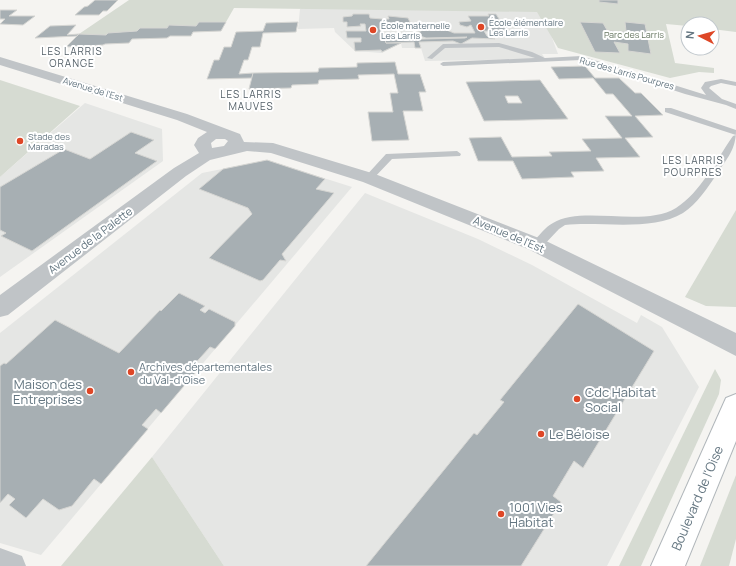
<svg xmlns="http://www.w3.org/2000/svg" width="736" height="566" font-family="Manrope,sans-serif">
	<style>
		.built { fill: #e5e6e4 }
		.green { fill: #d6dbd2 }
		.building { fill: #a7afb3; stroke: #d6d6d3; fill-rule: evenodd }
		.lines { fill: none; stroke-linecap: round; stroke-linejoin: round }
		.secondary-casing { stroke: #b0b6ba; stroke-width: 2 }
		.service { fill: #c0c4c7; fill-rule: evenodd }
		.pedestrian { fill: #c0c4c7; fill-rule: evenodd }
		.minor { fill: #c0c4c7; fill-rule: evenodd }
		.secondary { fill: #fff; fill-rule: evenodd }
		.poi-dot { fill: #de4727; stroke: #fff; stroke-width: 1.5 }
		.labels { text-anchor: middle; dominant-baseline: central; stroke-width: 4; stroke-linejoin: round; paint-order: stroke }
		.far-poi-label { font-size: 9px; fill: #647681; stroke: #fff; text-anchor: start }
		.far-park-label { font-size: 9px; fill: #687863; stroke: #fff }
		.far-street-label { font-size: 9px; fill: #647681; stroke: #fff }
		.far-neighbourhood-label { font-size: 10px; letter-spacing: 1px; fill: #525e66; stroke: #fff }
		.street-label { font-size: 11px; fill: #647681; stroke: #fff }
		.poi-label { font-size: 11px; fill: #647681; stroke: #fff; text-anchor: start }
		.near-poi-label { font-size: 13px; fill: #647681; stroke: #fff; text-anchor: start }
		.near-street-label { font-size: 13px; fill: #647681; stroke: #fff }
	</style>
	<rect width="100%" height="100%" fill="#f5f4f1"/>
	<!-- built -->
	<g class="built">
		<path d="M314 0 541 8 558 54H542L544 57 537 59 425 61 421 48H402L401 43 382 53 355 51 335 32 334 28 298 29 300 9Z"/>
		<path d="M85 103 162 129 163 161 0 277V177Z"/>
		<path d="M267 160 352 187 41 555 0 543V333L202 173Z"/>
		<path d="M365 193 478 239 532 265 637 323 641 315 662 327 699 387 607 566H224L152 457Z"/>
	</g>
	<!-- green -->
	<g class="green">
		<path d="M129 0H736V32L712 29V24H688V26L666 24 675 63 714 68V73L699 72 670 78 558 48 537 12 234 8 226 22H199L196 26 170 25 167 28H140L137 31 108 33 106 35 79 34Z"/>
		<path d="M0 80 80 106 0 177Z"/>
		<path d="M736 210V307L706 306 685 297Z"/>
		<path d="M715 369 721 380 719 394 641 566H619Z"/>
		<path d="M152 457 224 566H61Z"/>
		<path d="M736 475V539L729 566H700Z"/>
	</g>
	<!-- building -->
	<g class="building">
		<path d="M95 0H118L107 11H103L99 15H75L84 7 88 6Z"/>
		<path d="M599 0H618V4L599 2Z"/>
		<path d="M0 10H17L9 16H35L23 25 0 24 5 19H0Z"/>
		<path d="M353 14H369L370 18 382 19H389L388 16 408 18 411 24H405V29L392 30V27H382L386 43H401L382 52 381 50 355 51 354 42H361V38H347L346 31H366L365 24H360L361 26 347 27V22H343V17L352 16Z"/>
		<path d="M488 14H496L501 22H491L493 24H505L510 32 484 31 487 36 495 39 472 38 461 44 453 41 419 42 421 48H415L414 42 386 43 385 40 465 38 467 37 426 38 414 34 423 30 444 29 454 33H475L471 25 467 27 460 25 459 22 471 21 468 16H489Z"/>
		<path d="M199 22H226L221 31 193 32 191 36H170L167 38 132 39 129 43 105 44 103 45 66 47 79 34 106 35 108 33 137 31 140 28H167L169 25 196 26Z"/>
		<path d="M298 22 296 32 263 33 260 47H252L248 60H244L239 74 253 73 252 78 207 79 214 60H219L224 47H231L236 32 263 31 266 23Z"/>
		<path d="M580 22 603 23 607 30 620 32 626 31 625 22 645 24 651 54 628 51V44L614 42 620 53 595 52Z"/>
		<path d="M76 25 67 35 79 34 77 36 35 38 50 26Z"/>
		<path d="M395 62 398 74H420L426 92H419L423 111H403L409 140 372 141 368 112H393L390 93H398L394 74 358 75 359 79 319 80 318 84 292 85 291 88 249 89 253 73 318 72 319 68 357 67V63Z"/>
		<path d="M585 66 595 78H619L635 93H641L663 115 635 116 653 137 625 138 640 157 596 158 604 171 571 172 574 177 522 179 513 161H478L469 138 501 137 512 157 552 156 549 152 591 151 582 139 622 138 605 116H632L613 94H606L593 78 559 79 551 67Z"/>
		<path d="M540 80 568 119 484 121 466 82ZM505 96H518L522 103H508Z"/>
		<path d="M131 132 154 140 135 153 157 161 32 251 1 236 6 233 0 230V187L64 149 90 159Z"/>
		<path d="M267 160 325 179 316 189 334 193 282 254 286 261 280 260 263 280 260 281 209 258 252 214 248 208 199 189 223 169Z"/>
		<path d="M179 293 205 306 200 310 205 313 209 309 235 322V326L215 349 210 347 190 369 195 373 161 413 156 409 142 425 148 429 101 484 94 479 72 506 59 510 43 499 26 518 9 505 15 499 8 494 0 503V366L4 363 6 364 55 320 119 353 160 310 161 311Z"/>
		<path d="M578 304 654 351 583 468 574 461 553 496 561 502 521 566H366L474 433 477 435 504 402 500 400Z"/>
	</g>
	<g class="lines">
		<!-- secondary casing -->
		<g class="secondary-casing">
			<path id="secondary" d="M736 394V441L685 566H651L726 398Z"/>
		</g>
		<!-- service -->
		<g class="service">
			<path d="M499 43 532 52 545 58 581 56 706 95 701 88 705 82 721 79 736 82V86L721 83 711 86 709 88 722 99 736 104V109L726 105 685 94 581 60 443 66 440 64 443 62 535 58 499 47 445 48 432 59 427 58 443 44Z"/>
			<path d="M665 108H671L736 130C736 150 727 158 717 174 708 187 697 204 683 213 652 232 600 221 565 225L559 229 541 248H533L531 245 533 242C539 236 545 227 553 223 582 205 643 228 676 208 701 192 716 160 733 136L736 135 665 112Z"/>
			<path d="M457 151 461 154 460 156 392 159 372 180 369 181 364 178 386 154Z"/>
		</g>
		<!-- pedestrian -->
		<path class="pedestrian" d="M0 548 22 556 26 566H0Z"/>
		<!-- minor -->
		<path class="minor" d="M0 57 187 114 240 134 244 142 273 143 375 174 544 240 736 333V356L530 250 363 182 271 153 247 151 210 160 186 176 8 315 0 317V295L174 168 199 153 194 145 198 138 207 132 177 120 0 65ZM216 139H225L228 141 224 146 212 148 211 143Z"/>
		<!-- secondary -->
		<use href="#secondary" class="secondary"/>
	</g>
	<!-- markers -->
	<g class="poi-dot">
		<circle cx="481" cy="27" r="4"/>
		<circle cx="373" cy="30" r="4"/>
		<circle cx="20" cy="141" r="4"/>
		<circle cx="131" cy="372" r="4"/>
		<circle cx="90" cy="391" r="4"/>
		<circle cx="577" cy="399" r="4"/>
		<circle cx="541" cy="434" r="4"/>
		<circle cx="501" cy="514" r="4"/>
	</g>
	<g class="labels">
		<!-- far-poi labels -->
		<g class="far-poi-label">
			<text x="489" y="22">École élémentaire<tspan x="489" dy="10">Les Larris</tspan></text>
			<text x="381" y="25">École maternelle<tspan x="381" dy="10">Les Larris</tspan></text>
			<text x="28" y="136">Stade des<tspan x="28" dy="10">Maradas</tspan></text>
		</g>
		<!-- far-park labels -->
		<g class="far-park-label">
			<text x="634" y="34">Parc des Larris</text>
		</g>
		<!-- far-street labels -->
		<g class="far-street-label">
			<text transform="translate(627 73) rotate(16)">Rue des Larris Pourpres</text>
			<text transform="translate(93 89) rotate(17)">Avenue de l'Est</text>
		</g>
		<!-- far-neighbourhood labels -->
		<g class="far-neighbourhood-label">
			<text x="72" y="51">LES LARRIS<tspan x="72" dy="12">ORANGE</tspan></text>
			<text x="251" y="94">LES LARRIS<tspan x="251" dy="12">MAUVES</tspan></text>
			<text x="693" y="160">LES LARRIS<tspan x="693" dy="12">POURPRES</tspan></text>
		</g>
		<!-- street labels -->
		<g class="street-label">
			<text transform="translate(509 234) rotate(23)">Avenue de l'Est</text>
			<text transform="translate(90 240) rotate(-37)">Avenue de la Palette</text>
		</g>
		<!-- poi labels -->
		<g class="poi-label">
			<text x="139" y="366">Archives départementales<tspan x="139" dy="13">du Val-d'Oise</tspan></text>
		</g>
		<!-- near-poi labels -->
		<g class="near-poi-label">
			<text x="82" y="384" text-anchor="end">Maison des<tspan x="82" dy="15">Entreprises</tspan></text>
			<text x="585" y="392">Cdc Habitat<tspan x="585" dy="15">Social</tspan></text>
			<text x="549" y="434">Le Béloise</text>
			<text x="509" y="507">1001 Vies<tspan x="509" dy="15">Habitat</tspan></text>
		</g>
		<!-- near-street labels -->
		<g class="near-street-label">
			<text transform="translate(697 498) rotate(-67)">Boulevard de l'Oise</text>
		</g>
	</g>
	<!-- north arrow -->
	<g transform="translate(700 36) rotate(276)"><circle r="19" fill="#ffffff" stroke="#c1c8cd"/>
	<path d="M0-3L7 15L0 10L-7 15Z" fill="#de4727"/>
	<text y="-6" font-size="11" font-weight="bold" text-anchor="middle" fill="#647681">N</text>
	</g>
</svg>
